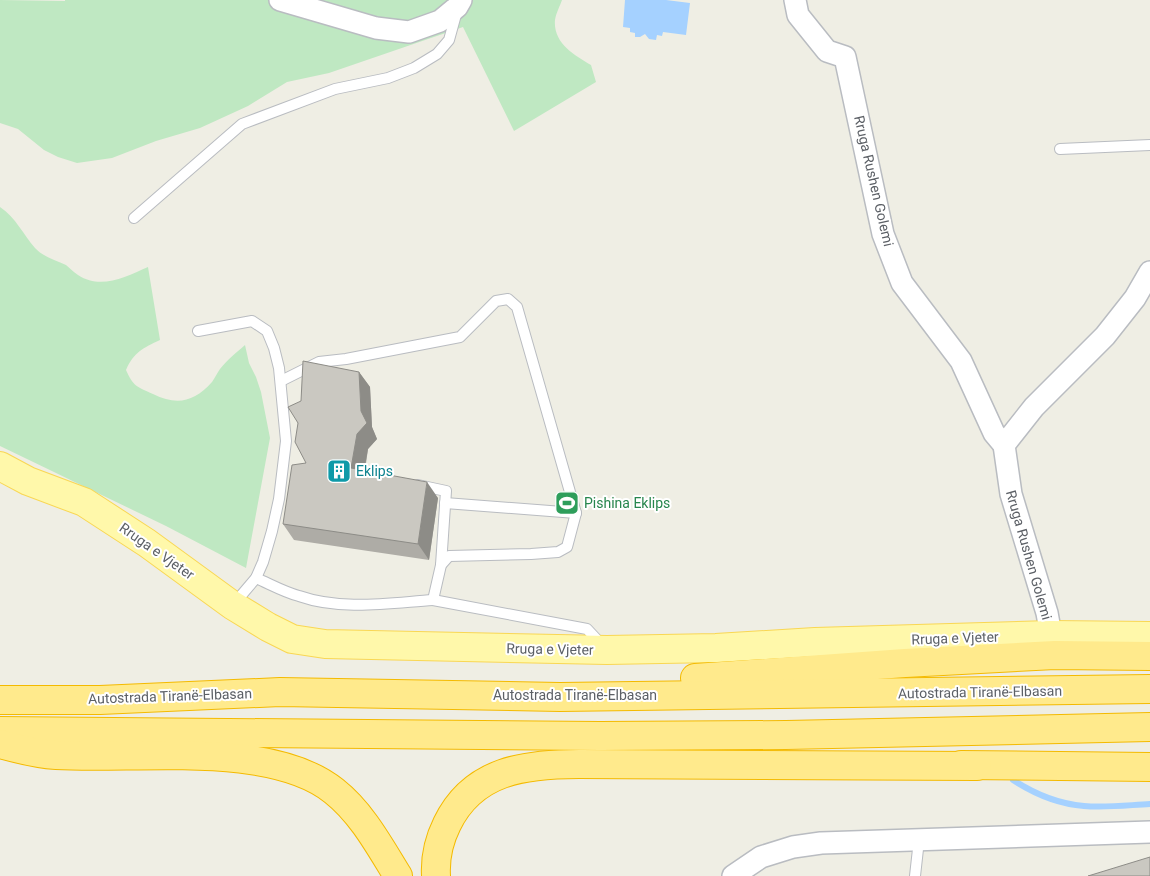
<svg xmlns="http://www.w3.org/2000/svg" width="1150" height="876" font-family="Roboto,sans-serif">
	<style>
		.green { fill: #bfe8c2 }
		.water { fill: #a5d1ff }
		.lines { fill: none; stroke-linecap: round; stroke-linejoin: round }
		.stream { stroke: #a5d1ff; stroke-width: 6 }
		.lane-casing { stroke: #b9bcc1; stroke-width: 12 }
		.street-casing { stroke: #b9bcc1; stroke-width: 24 }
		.primary-casing { stroke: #f9d754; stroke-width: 30 }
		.highway-casing { stroke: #f4ba00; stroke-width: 30 }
		.lane { stroke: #fff; stroke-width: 10 }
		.street { stroke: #fff; stroke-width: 21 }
		.primary { stroke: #fff8aa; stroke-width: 28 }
		.highway { stroke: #ffea8c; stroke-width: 28 }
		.wall { fill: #aeaca6 }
		.shaded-wall { fill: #8d8c87 }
		.building { fill: #cac8c1; stroke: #8d8c87 }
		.labels { text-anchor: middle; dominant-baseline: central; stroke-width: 4; stroke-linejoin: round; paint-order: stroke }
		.street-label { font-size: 14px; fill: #5c6066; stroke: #fff }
		.culture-label { font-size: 14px; fill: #0d838f; stroke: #fff; text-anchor: start }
		.leisure-label { font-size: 14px; fill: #27864d; stroke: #fff; text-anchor: start }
	</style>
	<rect width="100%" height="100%" fill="#efeee4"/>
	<!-- green -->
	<g class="green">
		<path d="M0 0 65 1V0H562C560 6 556 13 555 20 553 43 574 55 591 65L596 82 514 131 463 27 329 73 287 82 248 106 200 128 156 141 112 158 77 163 58 157 44 150 18 129 0 123Z"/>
		<path d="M0 207C16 218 23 234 35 248 43 257 56 260 66 265 70 268 73 272 78 275 101 290 125 277 148 267L160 340C143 348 134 352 126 370 133 386 137 387 153 394 177 406 194 402 212 382 215 378 217 373 220 369 227 360 237 352 245 345L249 363 256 377 261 392 270 438 246 568 166 526 0 446Z"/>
	</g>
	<!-- water -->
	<path class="water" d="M625 0H666L690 3 686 35 663 32 662 36 657 35 656 40 649 39 645 34 640 37H635V33L630 32V28L623 27Z"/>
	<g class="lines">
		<!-- stream -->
		<path class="stream" d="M1013 780C1033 793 1059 804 1084 806 1106 808 1129 805 1150 804"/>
		<!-- lane casing -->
		<g class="lane-casing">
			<g id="lane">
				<path d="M1060 149 1150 145"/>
				<path d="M134 218 242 124 335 89 388 78 414 68 437 54 449 40 457 11"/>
				<path d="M198 331 252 321 267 331 274 348 279 368 286 441 279 499 272 531 263 562 256 578 233 605"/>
				<path d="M281 381 319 362 346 359 460 337 496 301 508 299 517 307 576 513 567 547 558 552 531 554 449 556 441 565 433 600 587 629 602 645"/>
				<path d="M418 485 446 491 441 565"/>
				<path d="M445 503 576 513"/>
				<path d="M256 578C270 584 284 592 299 596 342 611 389 603 433 600"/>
				<path d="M915 876 919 840"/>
			</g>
		</g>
		<!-- street casing -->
		<g class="street-casing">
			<g id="street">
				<path d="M280 0 376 28 409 32 440 21 457 7 461 0"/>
				<path d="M795 0 798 15 827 51 845 57 883 234 902 283 961 361 994 433 1004 445"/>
				<path d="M1051 635 1047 613 1011 494 1004 445 1034 407 1105 336 1135 298 1150 272"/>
				<path d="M733 876 761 857 793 847 821 843 1150 832"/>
			</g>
		</g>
		<!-- primary casing -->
		<g class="primary-casing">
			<path id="primary" d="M0 466 28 481 84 502 147 543 232 605 268 627 292 639 325 644 607 650 716 648 815 642 1051 635 1150 636"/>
		</g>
		<!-- highway casing -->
		<g class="highway-casing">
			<g id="highway">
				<path d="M695 678 905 663 1055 655 1150 656"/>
				<path d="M0 700H100L280 692 560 697 1150 689"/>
				<path d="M0 731 600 736 786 735 1150 727"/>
				<path d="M0 744C18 749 37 754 56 755 135 760 271 740 334 791 362 813 380 847 398 876"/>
				<path d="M961 765 1150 767"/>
				<path d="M436 876C435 858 439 840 447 824 473 770 525 764 579 764L977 766"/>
			</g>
		</g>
		<!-- lane -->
		<use href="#lane" class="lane"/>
		<!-- street -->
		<use href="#street" class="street"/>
		<!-- primary -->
		<use href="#primary" class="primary"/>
		<!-- highway -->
		<use href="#highway" class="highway"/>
	</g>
	<!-- wall -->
	<path class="wall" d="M359 372 370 387 372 427 377 439 368 449 365 471 438 498 429 560 294 540 283 524 306 463Z"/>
	<!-- shaded-wall -->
	<g class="shaded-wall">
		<path d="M359 372 370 387 372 427 377 439 368 449 362 484 351 468 361 411Z"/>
		<path d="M427 482 438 498 429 560 418 544Z"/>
	</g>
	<!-- building -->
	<g class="building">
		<path d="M303 361 359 372 361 411 367 423 357 434 351 468 427 482 418 544 283 524 292 465 306 463 295 442 298 423 288 407 301 401Z"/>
		<path d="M1150 857V876H1088Z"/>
	</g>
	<!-- icons -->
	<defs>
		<g id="building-square" transform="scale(1.25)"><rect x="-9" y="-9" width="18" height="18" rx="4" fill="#0f9aa8" stroke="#fff"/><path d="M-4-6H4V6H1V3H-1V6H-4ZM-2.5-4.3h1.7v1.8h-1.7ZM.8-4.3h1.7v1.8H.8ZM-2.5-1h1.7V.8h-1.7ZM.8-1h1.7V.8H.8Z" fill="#fff"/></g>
		<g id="stadium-square" transform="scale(1.25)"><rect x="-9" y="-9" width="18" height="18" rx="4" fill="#2e9e5b" stroke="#fff"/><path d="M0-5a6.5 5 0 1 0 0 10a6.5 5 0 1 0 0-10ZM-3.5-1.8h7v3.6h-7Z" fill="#fff"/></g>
	</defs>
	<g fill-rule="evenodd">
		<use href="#building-square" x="339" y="471"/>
		<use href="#stadium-square" x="567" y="503"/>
	</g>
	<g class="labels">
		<!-- street labels -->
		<g class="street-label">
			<text transform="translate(874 181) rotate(77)">Rruga Rushen Golemi</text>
			<text transform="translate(157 551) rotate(35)">Rruga e Vjeter</text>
			<text transform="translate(1029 555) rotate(74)">Rruga Rushen Golemi</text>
			<text transform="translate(955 638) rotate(-2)">Rruga e Vjeter</text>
			<text transform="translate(550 649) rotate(1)">Rruga e Vjeter</text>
			<text transform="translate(980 692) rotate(-1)">Autostrada Tiranë-Elbasan</text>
			<text x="575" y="695">Autostrada Tiranë-Elbasan</text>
			<text transform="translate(170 696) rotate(-2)">Autostrada Tiranë-Elbasan</text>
		</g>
		<!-- culture labels -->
		<g class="culture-label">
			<text x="356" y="471">Eklips</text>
		</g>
		<!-- leisure labels -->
		<g class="leisure-label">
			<text x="584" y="503">Pishina Eklips</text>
		</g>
	</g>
</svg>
